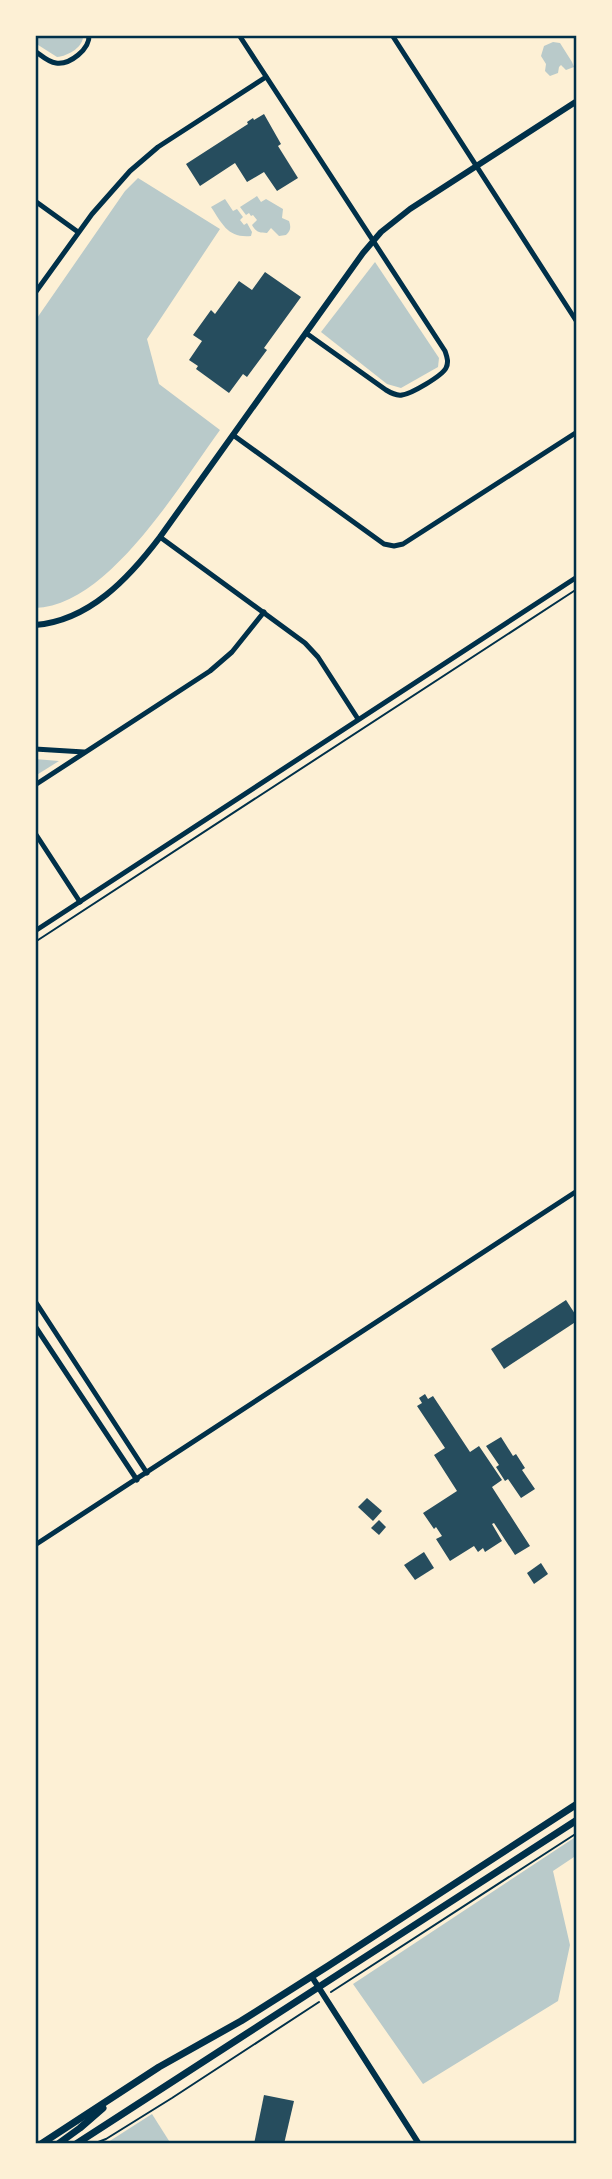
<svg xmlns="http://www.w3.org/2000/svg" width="612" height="2179" font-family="Commissioner,sans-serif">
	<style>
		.green { fill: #b9caca }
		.building { fill: #264d5e }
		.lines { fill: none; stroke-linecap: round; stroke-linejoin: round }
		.path { stroke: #003049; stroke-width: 2 }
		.minor { stroke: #003049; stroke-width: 5 }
		.tertiary { stroke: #003049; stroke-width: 6 }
		.secondary { stroke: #003049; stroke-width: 7 }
		.neatline { fill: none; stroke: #003049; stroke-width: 2.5 }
	</style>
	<rect width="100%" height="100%" fill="#fdf0d5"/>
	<!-- green -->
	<g class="green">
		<path d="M35 35H83C84 47 68 56 57 57L35 43Z"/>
		<path d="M553 42 560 43 572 62 574 67 566 70 561 65 559 67 558 73 550 76 545 71 546 64 541 56 544 46Z"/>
		<path d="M138 178 220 229 147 339 159 384 220 430C181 483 108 607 35 608V321L125 191Z"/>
		<path d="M257 196 261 202 266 199 283 209 282 218 289 221C291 226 291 231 286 235L279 236 271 228 267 233C259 233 256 232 252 225L257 220 253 215 251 216 249 213 246 215 240 207Z"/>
		<path d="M225 199 233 211 237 209 243 217 240 220 244 225 247 223 252 232 251 236C228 238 223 225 211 207Z"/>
		<path d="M375 262 439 358 438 367 401 388 387 384 321 332Z"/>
		<path d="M35 759 59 761 35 776Z"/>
		<path d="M577 1836V1855L553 1871 570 1945 558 2001 423 2084 353 1984Z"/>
		<path d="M152 2114 171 2144H105Z"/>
	</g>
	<!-- building -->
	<g class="building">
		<path d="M264 114 281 144 278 146 298 178 277 191 264 172 247 182 235 163 200 186 186 164 248 124 247 122 253 118 254 120Z"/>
		<path d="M265 272 301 297 264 348 267 350 247 377 243 374 229 393 196 369 198 366 189 360 202 341 193 335 211 310 215 314 239 281 252 290Z"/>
		<path d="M566 1300 577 1317V1321L504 1369 491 1349Z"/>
		<path d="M425 1394 428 1399 433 1396 470 1452 479 1446 502 1480 492 1487 530 1546 515 1555 494 1523 492 1524 502 1541 485 1552 483 1548 478 1552 474 1546 450 1561 436 1539 442 1536 436 1527 434 1529 423 1513 457 1491 434 1455 445 1448 417 1406 422 1403 419 1398Z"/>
		<path d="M501 1437 513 1456 516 1454 525 1468 522 1470 535 1489 521 1498 508 1479 505 1481 496 1467 499 1465 486 1446Z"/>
		<path d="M367 1498 382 1511 373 1521 358 1507Z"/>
		<path d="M379 1520 386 1527 379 1535 371 1528Z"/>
		<path d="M424 1552 434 1568 415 1580 404 1565Z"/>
		<path d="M541 1563 548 1574 534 1584 527 1573Z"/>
		<path d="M264 2095 294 2101 284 2144H254Z"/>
	</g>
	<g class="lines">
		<!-- path -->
		<g class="path">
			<path d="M35 942 577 589"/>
			<path d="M331 1992 577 1833"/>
			<path d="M93 2144 106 2139 172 2098 319 2002"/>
		</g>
		<!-- minor -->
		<g class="minor">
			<path d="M239 35 445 351C447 357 449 362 446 368 442 376 411 394 402 395 396 396 391 393 386 390L306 333"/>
			<path d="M392 35 577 322"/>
			<path d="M35 51C41 55 48 62 56 63 70 65 90 49 89 35"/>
			<path d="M35 201 78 232"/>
			<path d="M35 293 92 214 130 171 158 147 266 77"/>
			<path d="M233 435 384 544 394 546 403 544 577 432"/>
			<path d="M160 537 305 643 318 657 358 719"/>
			<path d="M35 749 84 752"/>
			<path d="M35 785 210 671 232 652 264 612"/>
			<path d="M35 833 80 902"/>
			<path d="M35 931 577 577"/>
			<path d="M35 1301 147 1473"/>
			<path d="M35 1326 137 1480"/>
			<path d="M35 1545 577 1191"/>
		</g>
		<!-- tertiary -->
		<g class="tertiary">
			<path d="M35 625C89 621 129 578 160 537L363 253 381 232 410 209 577 101"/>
			<path d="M312 1977 419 2144"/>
		</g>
		<!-- secondary -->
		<g class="secondary">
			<path d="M41 2144 159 2067 241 2021 328 1966 577 1804"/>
			<path d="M58 2144 80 2128 103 2108"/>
			<path d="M76 2144 577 1820"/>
		</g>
	</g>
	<!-- border -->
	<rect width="612" height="2179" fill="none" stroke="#fdf0d5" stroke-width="74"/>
	<rect x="37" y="37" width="538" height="2105" class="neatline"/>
</svg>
